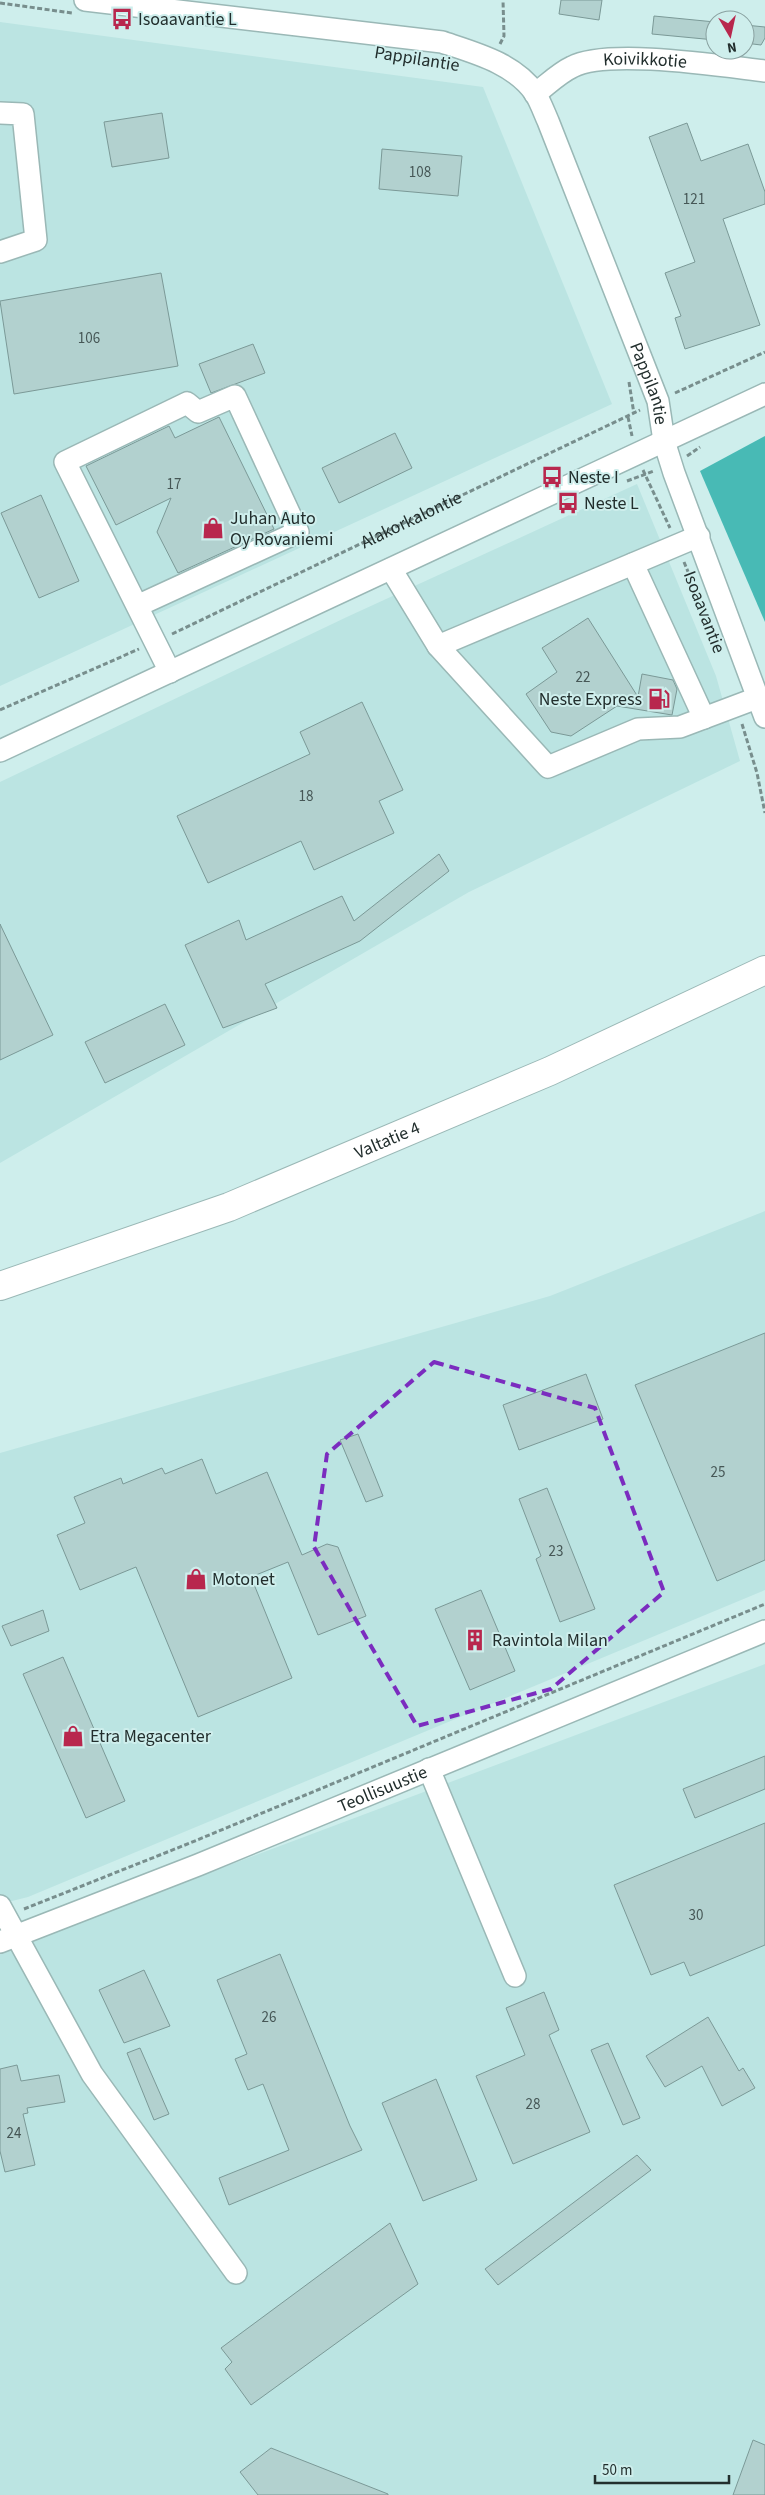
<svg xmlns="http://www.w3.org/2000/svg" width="765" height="2495" font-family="'Source Sans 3',sans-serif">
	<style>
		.built { fill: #bbe4e2 }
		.forest { fill: #48bab5 }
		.building { fill: #b2d1cf; stroke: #7b9997 }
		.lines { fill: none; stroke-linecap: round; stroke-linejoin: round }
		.minor-casing { stroke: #9ab8b6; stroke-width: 24 }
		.highway-casing { stroke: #9ab8b6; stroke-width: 30 }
		.path { stroke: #788e8d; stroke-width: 3; stroke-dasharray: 5 2.5; stroke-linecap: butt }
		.minor { stroke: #fff; stroke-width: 21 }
		.highway { stroke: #fff; stroke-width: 28 }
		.marked { fill: none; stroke: #7b2cbf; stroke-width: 4; stroke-dasharray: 10 6; stroke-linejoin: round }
		.labels { text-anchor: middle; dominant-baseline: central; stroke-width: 4; stroke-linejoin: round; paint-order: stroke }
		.number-label { font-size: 15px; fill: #465756 }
		.poi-label { font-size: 18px; fill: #222e2d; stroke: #ceeeec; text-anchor: start }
		.street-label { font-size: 18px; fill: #222e2d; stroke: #ceeeec }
	</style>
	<rect width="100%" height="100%" fill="#ceeeec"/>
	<!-- built -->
	<g class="built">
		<path d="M0 22 483 87 612 404 0 686Z"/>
		<path d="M637 484 716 676 740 761 469 892 0 1163V782L349 616Z"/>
		<path d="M765 1211V1590L28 1897 0 1904V1453L550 1296Z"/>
		<path d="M765 1664V2495H0V1951Z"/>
	</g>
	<!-- forest -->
	<path class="forest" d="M765 436V622L700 471Z"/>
	<!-- building -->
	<g class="building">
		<path d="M561 0H602L599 20 559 14Z"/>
		<path d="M654 16 715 22V40L652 34Z"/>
		<path d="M745 25 765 27V38L761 45 745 43Z"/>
		<path d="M162 113 169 158 112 167 104 122Z"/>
		<path d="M687 123 701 161 748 144 765 192V204L723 219 760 325 685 349 675 318 681 316 665 273 695 262 649 137Z"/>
		<path d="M382 149 462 156 458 196 379 189Z"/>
		<path d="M161 273 178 366 14 394 0 301Z"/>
		<path d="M253 344 265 373 211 393 199 364Z"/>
		<path d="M219 417 274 529 178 573 157 532 171 498 116 525 86 466 169 426 175 438Z"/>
		<path d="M395 433 412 468 339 503 322 468Z"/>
		<path d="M41 495 79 581 39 598 1 513Z"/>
		<path d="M588 618 638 697 642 674 673 680 677 689 672 715 617 706 571 736 551 732 526 694 557 672 542 648Z"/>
		<path d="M362 702 403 790 379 801 394 833 314 870 301 841 208 883 177 816 310 754 300 732Z"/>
		<path d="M439 854 449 871 360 941 265 984 277 1008 223 1028 185 945 239 920 246 940 342 896 354 921Z"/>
		<path d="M0 924 53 1035 0 1060Z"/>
		<path d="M165 1004 185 1045 105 1083 85 1042Z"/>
		<path d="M765 1333V1560L717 1581 635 1385Z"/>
		<path d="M586 1374 603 1419 519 1450 503 1405Z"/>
		<path d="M358 1434 383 1496 366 1502 340 1440Z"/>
		<path d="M202 1459 216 1494 267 1472 302 1555 327 1544 338 1547 366 1616 318 1635 288 1562 251 1577 292 1678 198 1717 136 1567 80 1590 57 1535 85 1523 74 1497 121 1478 123 1484 162 1468 165 1474Z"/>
		<path d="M547 1488 595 1609 560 1622 536 1559 541 1556 519 1499Z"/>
		<path d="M481 1590 515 1671 470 1690 435 1609Z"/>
		<path d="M43 1610 49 1631 11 1646 2 1626Z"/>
		<path d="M63 1657 125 1801 86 1818 23 1674Z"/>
		<path d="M765 1756V1789L695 1818 683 1789Z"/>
		<path d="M765 1823V1945L690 1976 684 1962 651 1975 614 1885Z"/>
		<path d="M280 1954 350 2126 362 2150 229 2205 219 2178 289 2150 263 2084 248 2090 235 2059 247 2054 217 1980Z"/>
		<path d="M144 1970 170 2026 124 2043 99 1990Z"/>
		<path d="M544 1992 559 2030 549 2035 590 2132 513 2164 476 2076 525 2055 506 2008Z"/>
		<path d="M708 2017 739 2071 743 2068 755 2088 722 2106 702 2066 665 2087 646 2056Z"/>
		<path d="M608 2043 640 2118 623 2125 591 2050Z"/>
		<path d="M140 2048 169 2114 154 2120 127 2053Z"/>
		<path d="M17 2065 21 2081 59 2075 65 2102 27 2108 28 2113 23 2114 35 2165 5 2172 0 2151V2069Z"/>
		<path d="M436 2079 477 2180 423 2201 382 2103Z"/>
		<path d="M637 2155 651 2170 498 2285 485 2269Z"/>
		<path d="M390 2223 418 2284 251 2405 225 2369 232 2362 221 2348Z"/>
		<path d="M753 2440 765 2445V2495H733Z"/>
		<path d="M271 2448 388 2494V2495H258L240 2472Z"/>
	</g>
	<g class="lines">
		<!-- minor casing -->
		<g class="minor-casing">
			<g id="minor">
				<path id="s2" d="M85 0 442 42C475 53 514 63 535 93 540 101 544 112 548 121L658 401 664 441 674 473 765 717"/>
				<path id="s3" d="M535 94C547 85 559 73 572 67 607 48 722 66 765 71"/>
				<path d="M0 113 23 114 36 240 0 252"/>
				<path d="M633 564 704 718"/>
				<path d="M391 569 438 646 548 767 638 729 680 727 757 698"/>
				<path d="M137 606 298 532 235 396 198 412 187 403 65 462 170 672"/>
				<path d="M438 646 699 536"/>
				<path d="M0 751 765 394"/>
				<path d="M429 1769 515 1976"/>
				<path d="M0 1906 92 2074 236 2273"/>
				<path id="s4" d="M0 1942 198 1865 765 1631"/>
			</g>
		</g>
		<!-- highway casing -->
		<g class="highway-casing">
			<g id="highway">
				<path id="s5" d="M0 1286 229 1207 550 1071 765 970"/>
			</g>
		</g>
		<!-- path -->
		<g class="path">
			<path d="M0 3 72 13"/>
			<path d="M500 44 504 36 503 0"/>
			<path d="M629 382 634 414"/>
			<path d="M675 393 765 352"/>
			<path d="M628 417 632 436"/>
			<path d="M687 456 700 447"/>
			<path d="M643 470 670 528"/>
			<path d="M627 481 654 471"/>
			<path d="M684 562 691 579"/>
			<path id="s1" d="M172 634 640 410"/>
			<path d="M0 710 139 649"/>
			<path d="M742 724 757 773 765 813"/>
			<path d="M24 1909 190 1843 765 1604"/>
		</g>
		<!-- minor -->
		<use href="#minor" class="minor"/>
		<!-- highway -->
		<use href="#highway" class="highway"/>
	</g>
	<!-- marked area -->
	<path class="marked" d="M434 1362 595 1408 664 1592 551 1689 417 1726 314 1547 327 1454Z"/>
	<!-- icons -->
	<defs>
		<g id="bus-bare" transform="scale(1.725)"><path d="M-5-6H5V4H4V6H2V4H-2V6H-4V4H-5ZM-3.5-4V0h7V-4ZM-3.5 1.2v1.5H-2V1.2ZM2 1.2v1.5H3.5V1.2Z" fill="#b8274d" stroke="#ceeeec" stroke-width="2.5" paint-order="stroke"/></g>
		<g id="shop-bare" transform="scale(1.725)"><path d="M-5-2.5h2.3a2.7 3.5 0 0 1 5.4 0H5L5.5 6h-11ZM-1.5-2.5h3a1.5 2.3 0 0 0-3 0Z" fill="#b8274d" stroke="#ceeeec" stroke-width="2.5" paint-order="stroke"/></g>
		<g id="fuel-bare" transform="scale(1.725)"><path d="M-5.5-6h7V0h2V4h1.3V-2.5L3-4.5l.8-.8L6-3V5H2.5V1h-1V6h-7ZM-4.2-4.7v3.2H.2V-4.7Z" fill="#b8274d" stroke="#ceeeec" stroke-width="2.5" paint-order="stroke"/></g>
		<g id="building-bare" transform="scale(1.725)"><path d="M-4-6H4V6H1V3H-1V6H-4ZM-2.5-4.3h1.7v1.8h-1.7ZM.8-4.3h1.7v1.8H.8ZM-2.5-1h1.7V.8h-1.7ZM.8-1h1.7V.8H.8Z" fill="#b8274d" stroke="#ceeeec" stroke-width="2.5" paint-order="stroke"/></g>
	</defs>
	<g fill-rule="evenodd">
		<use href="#bus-bare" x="122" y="19"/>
		<use href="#bus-bare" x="552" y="477"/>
		<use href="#bus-bare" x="568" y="503"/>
		<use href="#shop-bare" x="213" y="528"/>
		<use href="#fuel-bare" x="659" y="699"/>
		<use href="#shop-bare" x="196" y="1579"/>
		<use href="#building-bare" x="475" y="1640"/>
		<use href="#shop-bare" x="73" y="1736"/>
	</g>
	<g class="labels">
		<!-- number labels -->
		<g class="number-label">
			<text x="420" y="172">108</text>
			<text x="694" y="199">121</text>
			<text x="89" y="338">106</text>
			<text x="174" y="484">17</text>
			<text x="583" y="677">22</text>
			<text x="306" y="796">18</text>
			<text x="718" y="1472">25</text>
			<text x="556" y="1551">23</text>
			<text x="696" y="1915">30</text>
			<text x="269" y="2017">26</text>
			<text x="533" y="2104">28</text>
			<text x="14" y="2133">24</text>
		</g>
		<!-- poi labels -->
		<g class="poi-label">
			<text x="138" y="19">Isoaavantie L</text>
			<text x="568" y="477">Neste I</text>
			<text x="584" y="503">Neste L</text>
			<text x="230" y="518">Juhan Auto<tspan x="230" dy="21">Oy Rovaniemi</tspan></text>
			<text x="642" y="699" text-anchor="end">Neste Express</text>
			<text x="212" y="1579">Motonet</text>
			<text x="492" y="1640">Ravintola Milan</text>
			<text x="90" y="1736">Etra Megacenter</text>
		</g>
		<!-- street labels -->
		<g class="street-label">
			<text transform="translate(417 59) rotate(9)">Pappilantie</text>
			<text stroke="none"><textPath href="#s3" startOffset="120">Koivikkotie</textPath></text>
			<text stroke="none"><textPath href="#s2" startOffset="780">Pappilantie</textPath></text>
			<text stroke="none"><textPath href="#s1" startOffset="265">Alakorkalontie</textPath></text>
			<text transform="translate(704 612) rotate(69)">Isoaavantie</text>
			<text stroke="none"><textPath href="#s5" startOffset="414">Valtatie 4</textPath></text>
			<text stroke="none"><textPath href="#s4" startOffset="412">Teollisuustie</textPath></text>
		</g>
	</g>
	<!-- north arrow -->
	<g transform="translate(730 35) rotate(171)"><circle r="24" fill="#ceeeec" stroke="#89a1a0"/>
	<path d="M0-4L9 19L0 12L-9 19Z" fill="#b8274d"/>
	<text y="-8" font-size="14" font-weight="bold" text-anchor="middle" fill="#222e2d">N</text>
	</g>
	<!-- scale -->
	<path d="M595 2475v8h134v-8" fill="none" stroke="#222e2d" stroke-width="2.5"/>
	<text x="602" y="2475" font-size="15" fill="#222e2d" stroke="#ceeeec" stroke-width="4" paint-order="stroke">50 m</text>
</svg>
